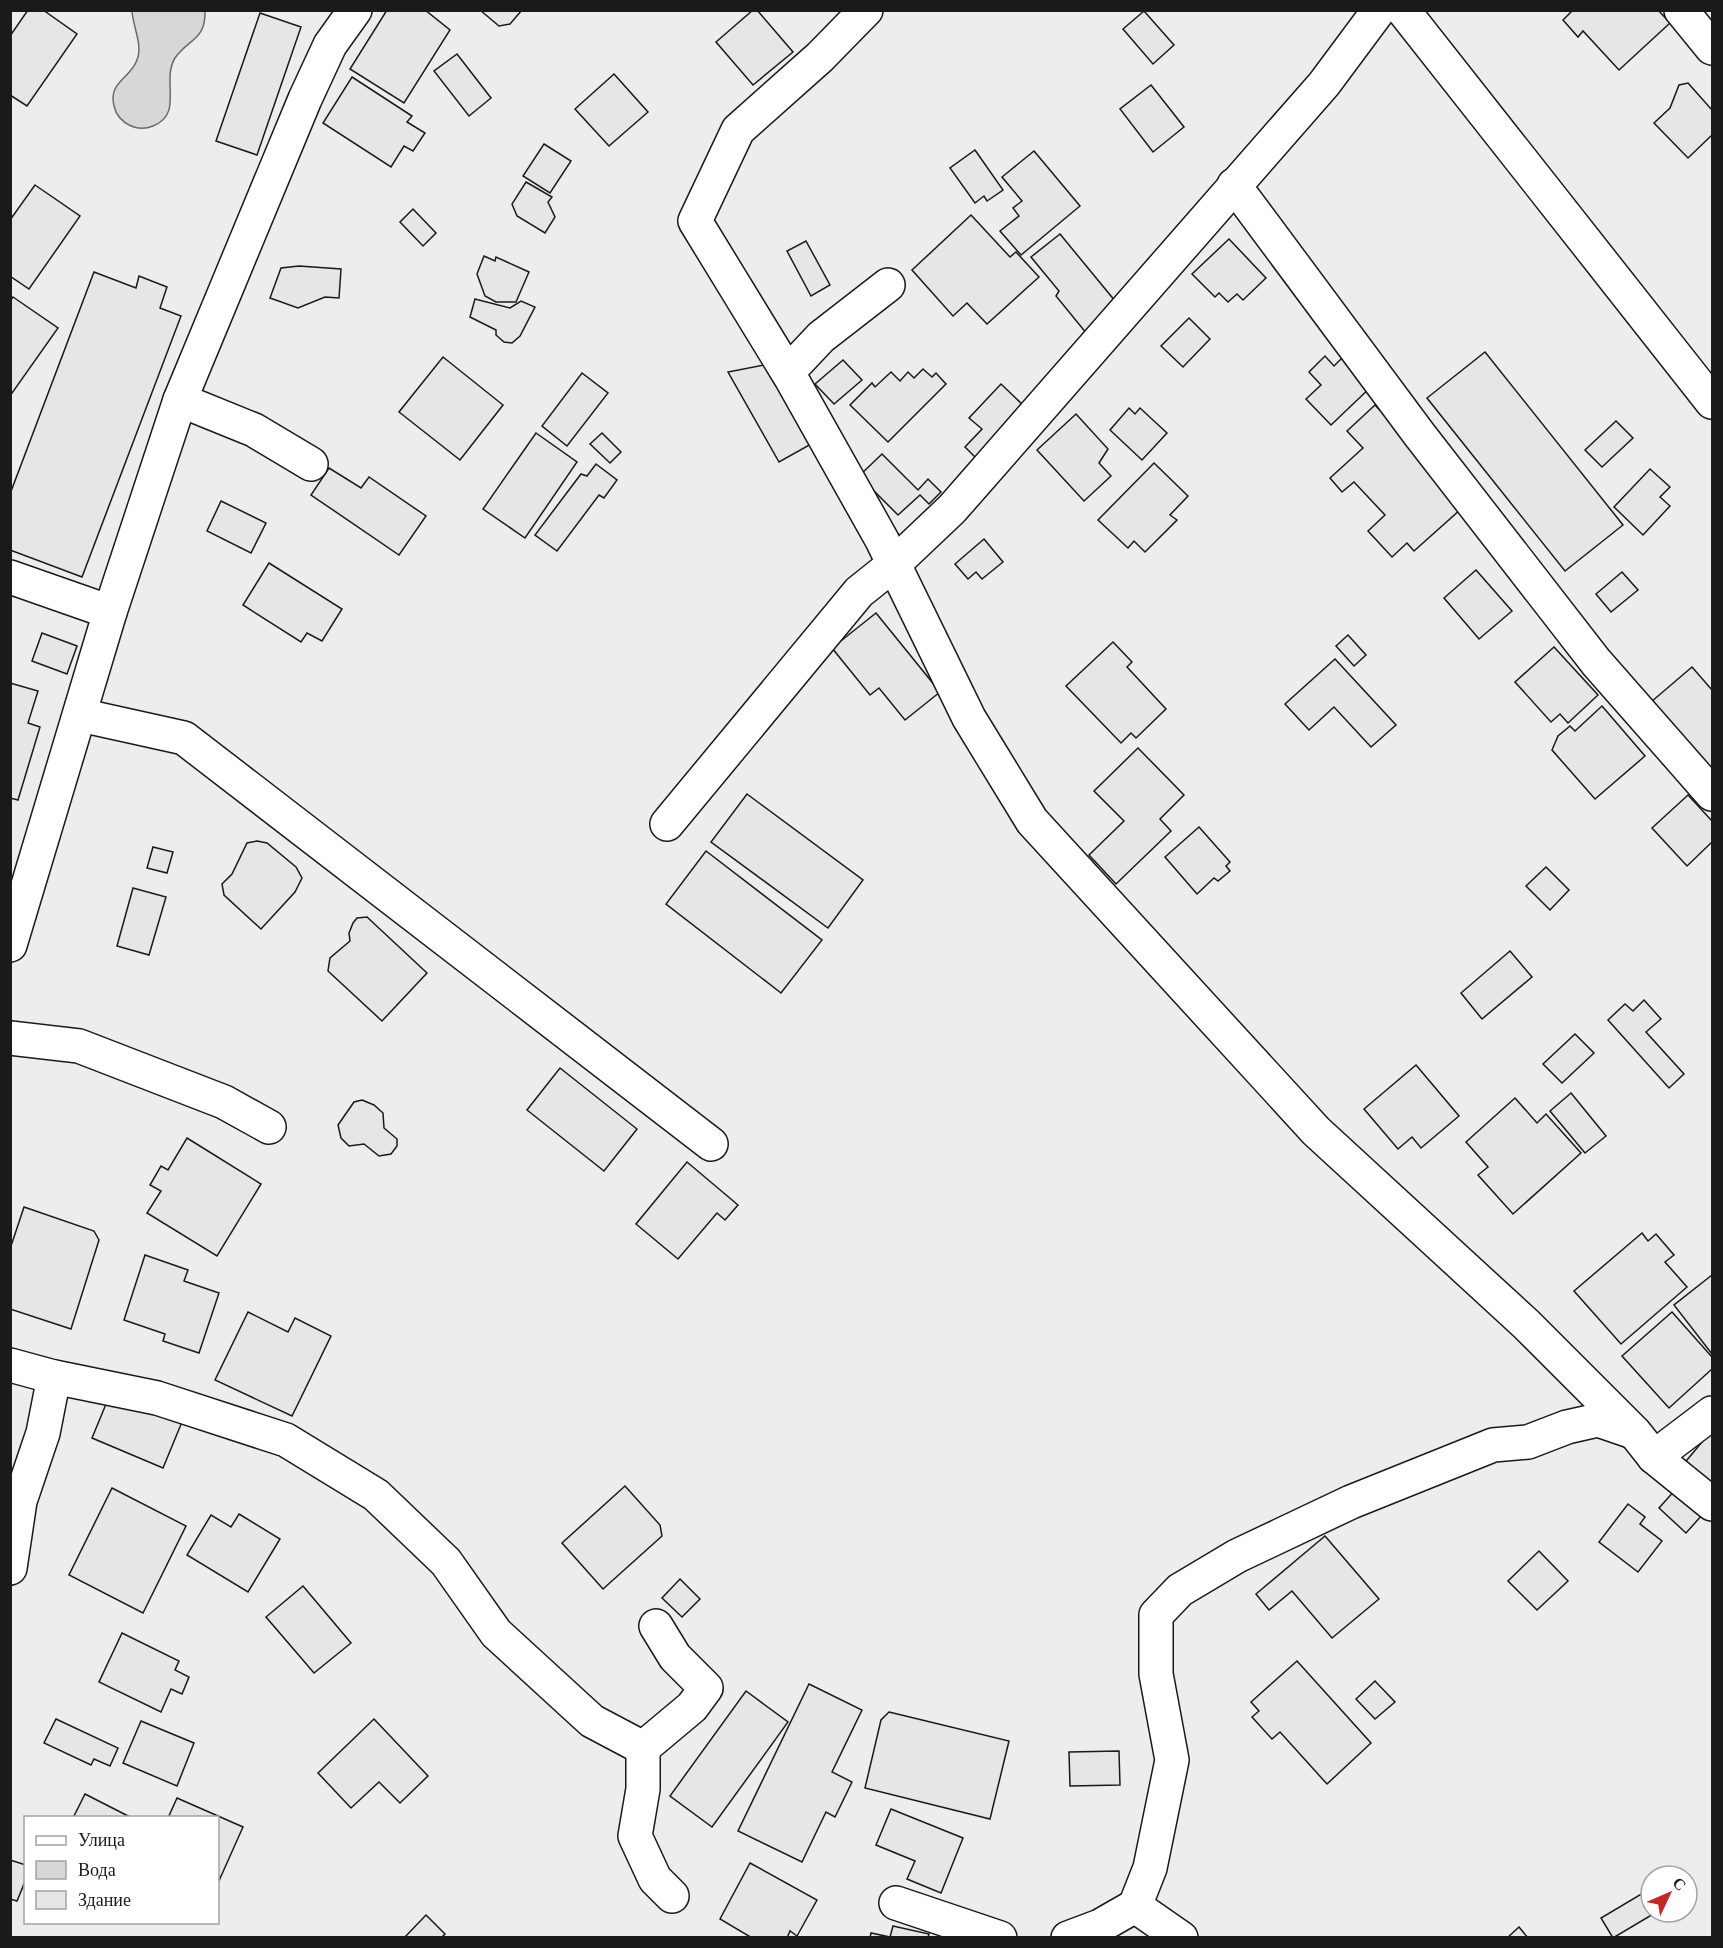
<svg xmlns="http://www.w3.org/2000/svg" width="1723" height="1948" font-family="Georgia,serif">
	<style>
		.built { fill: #ededed; stroke: #6a6a6a; stroke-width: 1.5; fill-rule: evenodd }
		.water { fill: #d7d7d7; stroke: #6a6a6a; stroke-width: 1.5 }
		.building { fill: #e6e6e6; stroke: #1a1a1a; stroke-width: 1.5 }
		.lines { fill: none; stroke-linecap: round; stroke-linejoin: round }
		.minor-casing { stroke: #1a1a1a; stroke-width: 36 }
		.tertiary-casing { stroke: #1a1a1a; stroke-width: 36 }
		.primary-casing { stroke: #1a1a1a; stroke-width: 36 }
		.minor { stroke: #fff; stroke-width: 33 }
		.tertiary { stroke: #fff; stroke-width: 33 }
		.primary { stroke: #fff; stroke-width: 33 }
	</style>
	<rect width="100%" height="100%" fill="#fff"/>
	<!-- built -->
	<path class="built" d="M11 11H1712V1937L11 1938ZM26 1818H218V1922H26ZM1651 1876H1687V1912H1651Z"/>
	<!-- water -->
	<path class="water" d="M132 11H205C206 40 188 39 175 58 161 81 184 114 153 126 146 129 138 129 131 126 122 122 116 115 114 106 108 82 130 79 137 60 143 45 133 27 132 11Z"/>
	<!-- building -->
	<g class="building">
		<path d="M28 10H43L77 34 27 106 10 95V36Z"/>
		<path d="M387 10H425L450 30 404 103 350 69Z"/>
		<path d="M480 10H522L510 24 499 26Z"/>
		<path d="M753 10H757L793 52 753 85 716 42Z"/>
		<path d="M1573 10H1658L1670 23 1619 70 1583 31 1578 37 1563 20Z"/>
		<path d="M1144 11 1174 45 1153 64 1123 29Z"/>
		<path d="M260 13 301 27 257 155 216 141Z"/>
		<path d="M457 54 491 98 469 116 434 71Z"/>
		<path d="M614 74 648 112 609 146 575 109Z"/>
		<path d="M352 77 412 116 407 122 425 133 413 151 404 146 391 167 323 123Z"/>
		<path d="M1688 83 1712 110V135L1688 158 1654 123 1670 108 1679 85Z"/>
		<path d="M1151 85 1184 127 1153 152 1120 109Z"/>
		<path d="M544 144 571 161 550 193 523 176Z"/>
		<path d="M975 150 1003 190 987 201 984 196 975 203 950 168Z"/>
		<path d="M1034 151 1080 206 1021 255 1000 231 1019 216 1013 208 1022 201 1002 177Z"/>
		<path d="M526 182 552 197 548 202 555 217 545 233 517 216 512 204Z"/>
		<path d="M35 185 80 216 29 289 10 276V220Z"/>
		<path d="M413 209 436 233 423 246 400 222Z"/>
		<path d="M971 215 1010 257 1016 252 1039 277 987 324 967 303 953 316 912 270Z"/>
		<path d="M1060 234 1120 307 1087 334 1056 296 1059 291 1031 257Z"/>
		<path d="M1229 239 1266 278 1243 300 1237 294 1228 302 1219 293 1215 297 1192 274Z"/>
		<path d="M806 241 830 285 811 296 787 251Z"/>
		<path d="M484 256 495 261 496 257 529 272 516 302H496L485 296 477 274Z"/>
		<path d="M299 266 341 269 339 298 325 297 298 308 270 298 281 268Z"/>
		<path d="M94 272 136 288 139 276 167 287 160 308 181 316 82 577 10 550V494Z"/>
		<path d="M13 297 58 328 10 396V301Z"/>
		<path d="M475 299 510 308 521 301 535 307 520 336 512 343 504 342 496 335V330L470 317Z"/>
		<path d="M1189 318 1210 339 1183 367 1161 346Z"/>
		<path d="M1485 352 1623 525 1565 571 1427 398Z"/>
		<path d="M1345 355 1374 384 1331 425 1306 399 1321 385 1309 372 1325 356 1334 366Z"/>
		<path d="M443 357 503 405 460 460 399 412Z"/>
		<path d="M843 360 862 380 834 404 815 384Z"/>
		<path d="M769 364 813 443 779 462 728 372Z"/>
		<path d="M923 369 932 377 936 373 946 384 888 442 850 405 872 383 875 387 891 372 900 381 908 372 914 378Z"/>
		<path d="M582 373 608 393 567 446 542 426Z"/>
		<path d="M1001 384 1025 407 977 459 965 447 982 429 969 418Z"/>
		<path d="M1375 405 1451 487 1461 509 1414 551 1407 543 1392 557 1368 531 1385 515 1354 482 1342 492 1330 478 1363 448 1347 431Z"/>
		<path d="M1129 408 1135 414 1140 408 1167 433 1142 460 1110 430Z"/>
		<path d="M1076 414 1108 449 1099 463 1111 476 1084 501 1037 450Z"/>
		<path d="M1616 421 1633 438 1602 467 1585 450Z"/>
		<path d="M536 433 577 462 525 538 483 509Z"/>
		<path d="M602 433 621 452 610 463 590 444Z"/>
		<path d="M882 454 918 490 928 479 941 492 929 504 920 495 898 515 859 476Z"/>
		<path d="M1154 463 1188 496 1170 515 1177 520 1145 552 1134 541 1128 548 1098 520Z"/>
		<path d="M596 464 617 480 604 498 599 495 557 551 535 535 581 474 587 476Z"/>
		<path d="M329 468 361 488 369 477 426 516 399 555 311 495Z"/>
		<path d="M1650 469 1670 487 1660 497 1670 506 1643 535 1614 507Z"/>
		<path d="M221 501 266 523 251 553 207 531Z"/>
		<path d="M984 539 1003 562 982 579 976 572 968 579 955 564Z"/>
		<path d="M269 563 342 609 322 641 307 633 301 642 243 605Z"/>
		<path d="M1476 570 1512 611 1479 639 1444 598Z"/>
		<path d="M1622 572 1638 590 1611 612 1596 594Z"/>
		<path d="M876 613 940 692 905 720 879 688 870 695 832 648Z"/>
		<path d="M42 633 77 646 67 674 32 661Z"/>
		<path d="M1348 635 1366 655 1354 666 1336 646Z"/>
		<path d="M1113 642 1132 662 1127 667 1166 709 1136 738 1131 733 1121 743 1066 686Z"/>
		<path d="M1554 647 1598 695 1568 723 1560 714 1551 722 1515 682Z"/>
		<path d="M1335 659 1396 725 1371 747 1334 707 1309 730 1285 704Z"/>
		<path d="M1692 667 1712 690V773L1651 702Z"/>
		<path d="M10 683 38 691 28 723 40 727 18 800 10 798Z"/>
		<path d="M1602 706 1645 756 1595 799 1552 750 1558 736 1570 726 1575 731Z"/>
		<path d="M1138 748 1184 795 1160 819 1171 831 1116 884 1089 855 1124 821 1094 791Z"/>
		<path d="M747 794 863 880 828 928 711 842Z"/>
		<path d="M1688 795 1712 821V842L1687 866 1652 828Z"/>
		<path d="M1199 827 1230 862 1226 866 1230 871 1218 881 1214 878 1197 894 1165 857Z"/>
		<path d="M257 841 267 843 296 867 302 878 295 892 261 929 224 895 222 884 232 874 247 843Z"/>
		<path d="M153 847 173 852 167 873 147 868Z"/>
		<path d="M706 851 822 940 781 993 666 904Z"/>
		<path d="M1546 867 1569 890 1550 910 1526 886Z"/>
		<path d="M133 888 166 897 149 955 117 946Z"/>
		<path d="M367 917 427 973 382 1021 328 971 330 958 350 941 349 933 353 923 357 918Z"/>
		<path d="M1510 951 1532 977 1482 1019 1461 993Z"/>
		<path d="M1644 1000 1661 1019 1646 1032 1684 1074 1669 1088 1608 1020 1625 1004 1633 1011Z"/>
		<path d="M1575 1034 1594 1053 1562 1083 1543 1064Z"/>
		<path d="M1416 1065 1459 1116 1421 1148 1412 1137 1398 1149 1364 1109Z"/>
		<path d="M560 1068 637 1129 604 1171 527 1110Z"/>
		<path d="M1571 1093 1606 1136 1585 1153 1550 1111Z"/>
		<path d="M1515 1098 1537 1123 1546 1114 1581 1153 1513 1214 1478 1175 1488 1167 1466 1142Z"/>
		<path d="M362 1100 374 1105 383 1113 384 1128 397 1139V1146L391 1154 379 1156 364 1144 349 1146 341 1138 338 1125 354 1102Z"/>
		<path d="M187 1138 261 1184 217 1256 147 1213 161 1191 150 1185 161 1166 168 1170Z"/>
		<path d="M687 1162 738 1205 725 1220 717 1213 678 1259 636 1224Z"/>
		<path d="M24 1207 94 1231 99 1240 71 1329 10 1309V1249Z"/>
		<path d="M1642 1233 1648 1241 1656 1234 1674 1255 1665 1262 1687 1287 1621 1344 1574 1291Z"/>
		<path d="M145 1255 188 1270 184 1281 219 1293 199 1353 163 1341 165 1334 124 1320Z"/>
		<path d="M1712 1275V1354L1674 1305Z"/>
		<path d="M248 1312 288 1332 295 1318 331 1336 292 1416 215 1380Z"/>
		<path d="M1672 1312 1712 1357V1369L1669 1408 1622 1356Z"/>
		<path d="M111 1392 182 1422 163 1468 92 1438Z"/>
		<path d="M1712 1430V1482L1703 1494 1677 1472Z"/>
		<path d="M625 1486 660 1525 662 1536 603 1589 562 1543Z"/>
		<path d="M112 1488 186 1526 143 1613 69 1575Z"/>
		<path d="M1676 1489 1703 1514 1686 1533 1659 1508Z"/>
		<path d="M1628 1504 1645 1517 1640 1524 1662 1541 1638 1572 1599 1542Z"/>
		<path d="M239 1514 280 1539 248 1592 187 1555 211 1515 231 1527Z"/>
		<path d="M1325 1536 1379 1599 1332 1638 1292 1591 1269 1610 1256 1594Z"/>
		<path d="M1539 1551 1568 1581 1537 1610 1508 1581Z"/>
		<path d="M680 1579 700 1599 682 1617 662 1598Z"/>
		<path d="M303 1586 351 1643 314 1673 266 1617Z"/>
		<path d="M122 1633 179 1661 175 1670 189 1677 182 1694 171 1689 161 1712 99 1682Z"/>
		<path d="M1297 1661 1371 1743 1327 1784 1280 1732 1272 1739 1252 1717 1259 1711 1251 1702Z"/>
		<path d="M1375 1681 1395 1702 1375 1719 1356 1699Z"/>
		<path d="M809 1684 862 1710 832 1772 852 1782 835 1817 826 1812 802 1862 738 1831Z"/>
		<path d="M746 1691 788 1722 712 1827 670 1796Z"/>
		<path d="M889 1712 1009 1741 990 1819 865 1788 881 1720Z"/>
		<path d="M56 1719 118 1748 110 1766 94 1759 91 1765 44 1743Z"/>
		<path d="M374 1719 428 1776 400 1803 379 1782 351 1808 318 1773Z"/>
		<path d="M141 1721 194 1743 177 1786 123 1763Z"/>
		<path d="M1119 1751 1120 1785 1070 1786 1069 1752Z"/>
		<path d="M85 1794 132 1818H73Z"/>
		<path d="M177 1798 243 1827 218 1883V1818H168Z"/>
		<path d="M891 1809 963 1838 941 1893 907 1879 915 1861 876 1845Z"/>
		<path d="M10 1860 26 1865V1879L17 1901 10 1899Z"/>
		<path d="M750 1863 817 1900 797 1936 790 1931 787 1938H752L720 1919Z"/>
		<path d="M1643 1893 1651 1906V1912L1655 1913 1613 1938 1601 1918Z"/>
		<path d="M426 1915 445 1934 441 1938H404Z"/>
		<path d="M893 1926 929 1934 928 1938H870L871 1933 890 1937Z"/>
		<path d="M1519 1927 1528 1938H1507Z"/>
	</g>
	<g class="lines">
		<!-- minor casing -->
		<g class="minor-casing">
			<g id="minor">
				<path d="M866 10 820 57 738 130 695 221 791 378 882 540 969 718 1032 821 1316 1131 1526 1324 1635 1433 1654 1457 1712 1504"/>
				<path d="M1234 185 1419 434 1596 662 1712 794"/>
				<path d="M788 372 821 337 888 285"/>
				<path d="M180 400 254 430 311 464"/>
				<path d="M10 577 110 612"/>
				<path d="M80 715 184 738 711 1144"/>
				<path d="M667 824 859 592 894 564 952 509 1324 84 1379 10"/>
				<path d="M10 945 110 612 180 400 305 99 330 45 355 10"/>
				<path d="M10 1038 79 1046 224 1102 269 1127"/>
				<path d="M10 1365 54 1377 43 1433 20 1501 10 1568"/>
				<path d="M54 1377 157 1398 286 1440 376 1495 446 1562 496 1633 592 1721 643 1748 692 1707 706 1688 675 1657 656 1626"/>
				<path d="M1654 1457 1712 1413"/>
				<path d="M643 1748V1789L635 1836 655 1879 672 1896"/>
				<path d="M896 1903 1000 1938"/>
				<path d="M1135 1906 1150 1868 1172 1760 1156 1674V1615L1180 1590 1237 1556 1351 1502 1493 1445 1528 1442 1567 1427 1598 1420 1633 1432"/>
				<path d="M1068 1938 1100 1926 1135 1906 1181 1938"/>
			</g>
		</g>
		<!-- tertiary casing -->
		<g class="tertiary-casing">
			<path id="tertiary" d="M1681 10 1712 48"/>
		</g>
		<!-- primary casing -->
		<g class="primary-casing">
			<path id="primary" d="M1403 10 1712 402"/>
		</g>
		<!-- minor -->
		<use href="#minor" class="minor"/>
		<!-- tertiary -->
		<use href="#tertiary" class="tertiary"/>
		<!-- primary -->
		<use href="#primary" class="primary"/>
	</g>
	<!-- border -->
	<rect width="1723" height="1948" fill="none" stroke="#1a1a1a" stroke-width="24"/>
	<!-- legend -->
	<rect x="24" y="1816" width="195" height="108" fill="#ffffff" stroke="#a3a3a3" stroke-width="1.5"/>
	<rect x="36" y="1836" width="30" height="9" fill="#ffffff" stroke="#a3a3a3" stroke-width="1.5"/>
	<text x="78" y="1846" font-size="18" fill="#1a1a1a">Улица</text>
	<rect x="36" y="1861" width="30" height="18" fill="#d7d7d7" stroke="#a3a3a3" stroke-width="1.5"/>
	<text x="78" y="1876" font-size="18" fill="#1a1a1a">Вода</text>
	<rect x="36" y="1891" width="30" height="18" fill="#e6e6e6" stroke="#a3a3a3" stroke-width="1.5"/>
	<text x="78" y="1906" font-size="18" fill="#1a1a1a">Здание</text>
	<!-- north arrow -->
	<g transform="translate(1669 1894) rotate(46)"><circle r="28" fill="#ffffff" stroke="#a3a3a3" stroke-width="1.5"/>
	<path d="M0-4.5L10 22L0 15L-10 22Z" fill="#c62828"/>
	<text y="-9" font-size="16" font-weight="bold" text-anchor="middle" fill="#1a1a1a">С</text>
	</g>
</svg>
